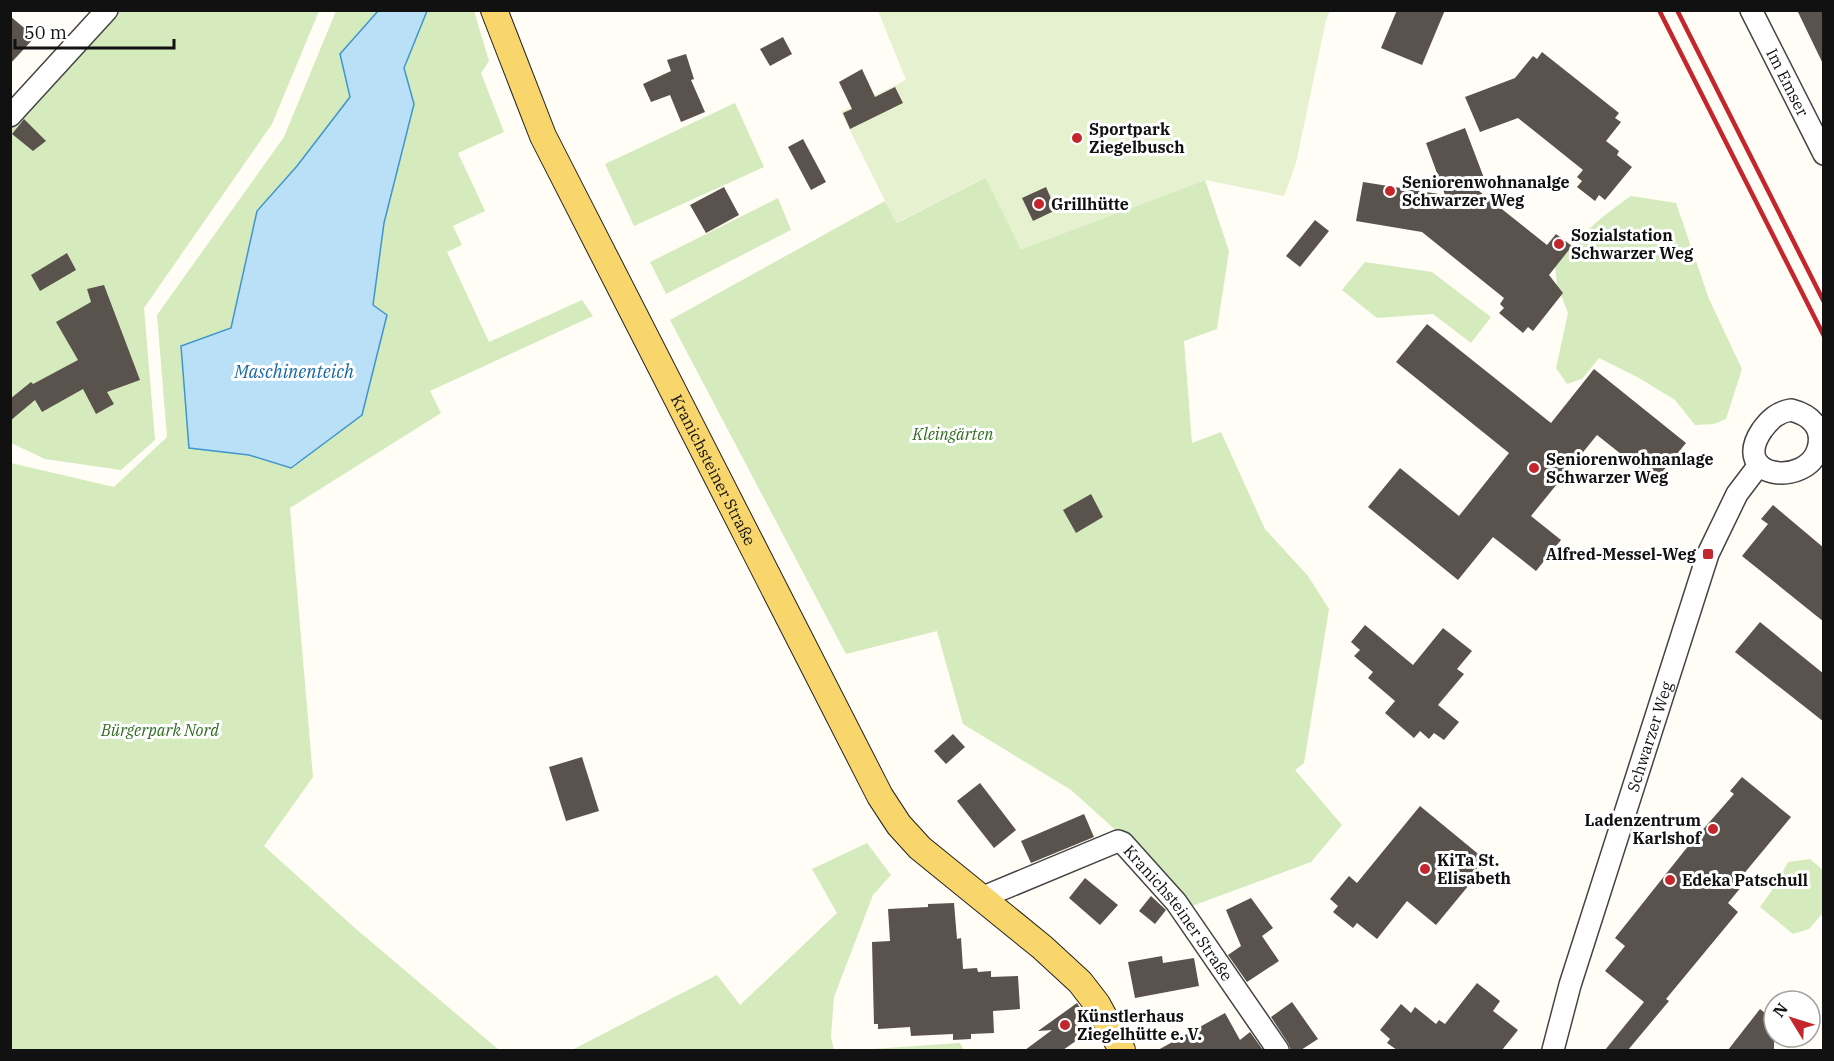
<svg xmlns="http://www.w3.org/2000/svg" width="1834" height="1061" font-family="'IBM Plex Serif',serif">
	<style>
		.green { fill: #d5ebbd }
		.pitch { fill: #e6f2cf }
		.water { fill: #b9e0f7; stroke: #3f96cf; stroke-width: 1.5 }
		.building { fill: #5a524d }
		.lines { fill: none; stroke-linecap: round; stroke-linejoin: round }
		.minor-casing { stroke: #444; stroke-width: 24 }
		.major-casing { stroke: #222; stroke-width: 28 }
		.minor { stroke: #fff; stroke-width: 21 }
		.major { stroke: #f9d66b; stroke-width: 26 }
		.rail { stroke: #c4262e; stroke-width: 4.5 }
		.poi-dot { fill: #c4262e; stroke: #fff; stroke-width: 2 }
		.labels { text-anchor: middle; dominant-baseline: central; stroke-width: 6; stroke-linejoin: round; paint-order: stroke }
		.street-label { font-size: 16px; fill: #111; stroke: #fff }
		.poi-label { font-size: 16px; font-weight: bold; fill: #111; stroke: #fff; text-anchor: start }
		.park-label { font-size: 16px; font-style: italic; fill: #2f6b1f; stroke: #fff }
		.water-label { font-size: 18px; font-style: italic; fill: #1768a6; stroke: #fff }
	</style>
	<rect width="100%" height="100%" fill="#fffdf5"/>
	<!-- green -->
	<g class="green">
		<path d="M118 11H319L272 124 144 308 155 440 121 470 45 459 11 443 10 128Z"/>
		<path d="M336 11H474L489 61 481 73 504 132 458 153 485 211 453 226 462 245 447 252 489 342 582 300 593 316 430 391 441 413 290 508 313 777 264 846 356 929 499 1050H11V463L114 487 167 437 157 315 284 137Z"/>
		<path d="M735 103 764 167 634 226 605 164Z"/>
		<path d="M986 177 1021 249 1205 180 1229 251 1217 329 1184 341 1192 443 1221 432 1265 529 1308 576 1329 609 1304 763 1295 770 1342 825 1311 862 1192 906 1170 879 1071 790 963 724 937 631 846 654 670 320 885 201 897 223Z"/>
		<path d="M1631 196 1676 203 1709 299 1742 369 1726 419 1714 424 1695 425 1675 400 1639 378 1599 358 1582 379 1567 384 1556 368 1568 313 1557 285 1555 265C1580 236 1600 217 1631 196Z"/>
		<path d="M778 198 791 230 666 294 650 262Z"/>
		<path d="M1365 262 1432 272 1491 317 1471 343 1433 314 1377 318 1342 290Z"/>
		<path d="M867 843 891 875 873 895 834 997 831 1037 834 1050H572L717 975 740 1005 837 913 812 869Z"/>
		<path d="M1810 859 1823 870V913L1809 929 1793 934 1760 907 1775 886 1788 862Z"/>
		<path d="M960 1043 964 1050H857Z"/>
	</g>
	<!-- pitch -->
	<path class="pitch" d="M878 11H1330L1326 20 1296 163 1284 196 1205 180 1021 249 985 177 896 223 841 112 906 80Z"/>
	<!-- water -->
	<path class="water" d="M378 11H427L404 68 414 104 384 223 373 305 387 315 362 415 291 468 249 455 189 448 181 346 231 328 257 211 297 166 350 97 340 54Z"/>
	<!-- building -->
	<g class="building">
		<path d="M1397 10H1445L1422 65 1381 48Z"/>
		<path d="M1797 10H1824V66Z"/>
		<path d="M10 16 35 37 10 64Z"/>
		<path d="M783 37 792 54 770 66 760 49Z"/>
		<path d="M1542 52 1619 113 1615 118 1621 122 1606 141 1619 151 1617 155 1632 167 1605 200 1599 195 1595 201 1577 187 1582 181 1577 177 1583 170 1518 118 1480 132 1465 97 1515 78 1533 56 1537 59Z"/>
		<path d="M686 54 694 79 691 80 705 112 681 122 670 95 651 102 643 84 671 71 667 60Z"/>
		<path d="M862 69 875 97 895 87 903 103 850 129 843 113 852 109 839 82Z"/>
		<path d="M24 119 46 141 33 151 12 134Z"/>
		<path d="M1465 128 1484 178 1469 183 1547 245 1556 234 1572 246 1549 275 1563 293 1533 331 1528 327 1523 333 1499 313 1504 308 1500 304 1504 298 1422 232 1356 221 1363 182 1445 195 1426 143Z"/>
		<path d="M803 139 826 182 811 190 788 147Z"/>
		<path d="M724 187 739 215 706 233 690 205Z"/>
		<path d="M1046 187 1056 210 1033 221 1022 198Z"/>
		<path d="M1315 220 1329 231 1300 267 1286 256Z"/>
		<path d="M67 253 76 270 40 291 31 275Z"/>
		<path d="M104 285 140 380 107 392 114 404 96 414 83 389 42 412 35 400 10 421V399L31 382 33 384 78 360 56 322 91 302 87 289Z"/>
		<path d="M1427 324 1551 423 1594 369 1686 443 1655 481 1597 435 1531 516 1561 540 1536 571 1493 537 1458 580 1368 507 1400 468 1459 516 1509 453 1396 362Z"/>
		<path d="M1091 494 1103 517 1076 533 1063 510Z"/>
		<path d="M1773 505 1824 548V622L1742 556 1768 524 1761 519Z"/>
		<path d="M1760 622 1824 674V722L1735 652Z"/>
		<path d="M1365 625 1413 665 1443 628 1472 651 1457 669 1464 674 1438 705 1459 722 1444 740 1434 733 1429 739 1420 731 1414 738 1385 713 1395 701 1368 678 1373 672 1354 656 1360 650 1351 642Z"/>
		<path d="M953 734 965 747 946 764 934 751Z"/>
		<path d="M582 757 599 811 566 821 549 767Z"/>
		<path d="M1742 777 1791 817 1737 882 1742 886 1728 903 1738 912 1666 999 1669 1001 1628 1050H1605L1644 1002 1605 971 1625 946 1615 938 1685 850 1734 794 1730 791Z"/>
		<path d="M980 783 1016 830 994 848 957 801Z"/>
		<path d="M1420 806 1488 862 1436 925 1407 901 1377 939 1357 923 1353 928 1333 912 1338 906 1330 899 1349 876 1357 883Z"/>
		<path d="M1084 814 1094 837 1031 863 1021 841Z"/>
		<path d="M1085 878 1118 905 1100 925 1069 898Z"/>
		<path d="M1151 896 1166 910 1155 924 1139 911Z"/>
		<path d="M1251 898 1273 928 1262 936 1279 961 1247 982 1228 955 1241 946 1226 910Z"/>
		<path d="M954 903 957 939 961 938 963 969 977 968 978 972 991 971V977L1018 976 1020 1009 993 1011 994 1033 971 1034V1039L953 1040V1034L911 1036 910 1027 878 1029V1024H874L872 942 890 941 888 909 928 907V904Z"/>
		<path d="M1162 956 1163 963 1194 958 1199 986 1135 998 1128 962Z"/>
		<path d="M1477 983 1500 1001 1493 1011 1518 1030 1502 1050H1397L1387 1043 1390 1039 1380 1030 1401 1004 1411 1013 1415 1007 1436 1024 1439 1020 1445 1024Z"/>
		<path d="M1292 1002 1318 1039 1301 1050H1291L1288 1043 1271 1017Z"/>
		<path d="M1077 1003 1093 1029 1063 1050H1025L1052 1030 1038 1031Z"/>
		<path d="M1760 1009 1774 1020V1050H1728Z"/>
		<path d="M1225 1013 1240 1040 1250 1032 1263 1050H1158Z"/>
	</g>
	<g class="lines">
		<!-- minor casing -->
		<g class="minor-casing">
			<g id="minor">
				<path id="s1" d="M1751 10 1824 154"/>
				<path d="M10 116 107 10"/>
				<path d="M1791 410C1811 415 1824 428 1818 449 1807 487 1729 479 1762 430 1770 419 1778 412 1791 410Z"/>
				<path id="s2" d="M981 898 1118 841 1123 843 1176 902 1278 1050"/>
				<path id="s3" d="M1553 1050 1570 985 1708 554 1737 494 1759 465"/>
			</g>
		</g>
		<!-- major casing -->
		<g class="major-casing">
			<g id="major">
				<path id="s4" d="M494 10 543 136 880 796 899 825 920 848 1042 947 1080 982 1097 1004 1122 1050"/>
			</g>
		</g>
		<!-- minor -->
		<use href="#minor" class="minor"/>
		<!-- major -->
		<use href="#major" class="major"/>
		<!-- rail -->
		<g class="rail">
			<path d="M1659 10 1824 336"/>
			<path d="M1677 10 1824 302"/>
		</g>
	</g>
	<!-- markers -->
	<g class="poi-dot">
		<circle cx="1077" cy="138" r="6"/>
		<circle cx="1390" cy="191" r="6"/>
		<circle cx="1039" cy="204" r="6"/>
		<circle cx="1559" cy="244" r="6"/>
		<circle cx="1534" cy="468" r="6"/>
		<rect x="1702" y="548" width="12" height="12" rx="3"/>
		<circle cx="1713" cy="829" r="6"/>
		<circle cx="1425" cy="869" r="6"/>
		<circle cx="1670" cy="880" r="6"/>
		<circle cx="1065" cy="1025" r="6"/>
	</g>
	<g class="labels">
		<!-- street labels -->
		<g class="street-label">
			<text stroke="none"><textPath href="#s1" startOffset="81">Im Emser</textPath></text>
			<text stroke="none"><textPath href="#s4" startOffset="510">Kranichsteiner Straße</textPath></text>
			<text stroke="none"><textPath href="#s3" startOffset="328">Schwarzer Weg</textPath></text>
			<text stroke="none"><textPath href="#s2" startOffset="243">Kranichsteiner Straße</textPath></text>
		</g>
		<!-- poi labels -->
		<g class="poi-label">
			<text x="1089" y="129">Sportpark<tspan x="1089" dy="18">Ziegelbusch</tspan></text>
			<text x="1402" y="182">Seniorenwohnanalge<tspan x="1402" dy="18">Schwarzer Weg</tspan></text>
			<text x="1051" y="204">Grillhütte</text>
			<text x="1571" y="235">Sozialstation<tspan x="1571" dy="18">Schwarzer Weg</tspan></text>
			<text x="1546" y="459">Seniorenwohnanlage<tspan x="1546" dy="18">Schwarzer Weg</tspan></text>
			<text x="1696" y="554" text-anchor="end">Alfred-Messel-Weg</text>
			<text x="1701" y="820" text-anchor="end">Ladenzentrum<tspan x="1701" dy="18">Karlshof</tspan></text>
			<text x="1437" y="860">KiTa St.<tspan x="1437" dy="18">Elisabeth</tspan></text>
			<text x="1682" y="880">Edeka Patschull</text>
			<text x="1077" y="1016">Künstlerhaus<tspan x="1077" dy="18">Ziegelhütte e. V.</tspan></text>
		</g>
		<!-- park labels -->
		<g class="park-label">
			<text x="953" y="434">Kleingärten</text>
			<text x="160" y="730">Bürgerpark Nord</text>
		</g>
		<!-- water labels -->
		<g class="water-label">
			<text x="294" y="371">Maschinenteich</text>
		</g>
	</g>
	<!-- border -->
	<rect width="1834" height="1061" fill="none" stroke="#111111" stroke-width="24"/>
	<!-- north arrow -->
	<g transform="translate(1792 1019) rotate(308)"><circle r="28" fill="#ffffff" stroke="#a0a0a0" stroke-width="1.5"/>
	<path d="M0-4.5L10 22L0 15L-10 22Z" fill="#c4262e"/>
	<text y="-9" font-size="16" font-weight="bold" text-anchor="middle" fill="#111111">N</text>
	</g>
	<!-- scale -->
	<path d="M15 39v9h159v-9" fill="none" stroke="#111111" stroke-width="3"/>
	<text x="24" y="39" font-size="18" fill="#111111" stroke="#ffffff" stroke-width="4.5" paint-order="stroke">50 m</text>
</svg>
